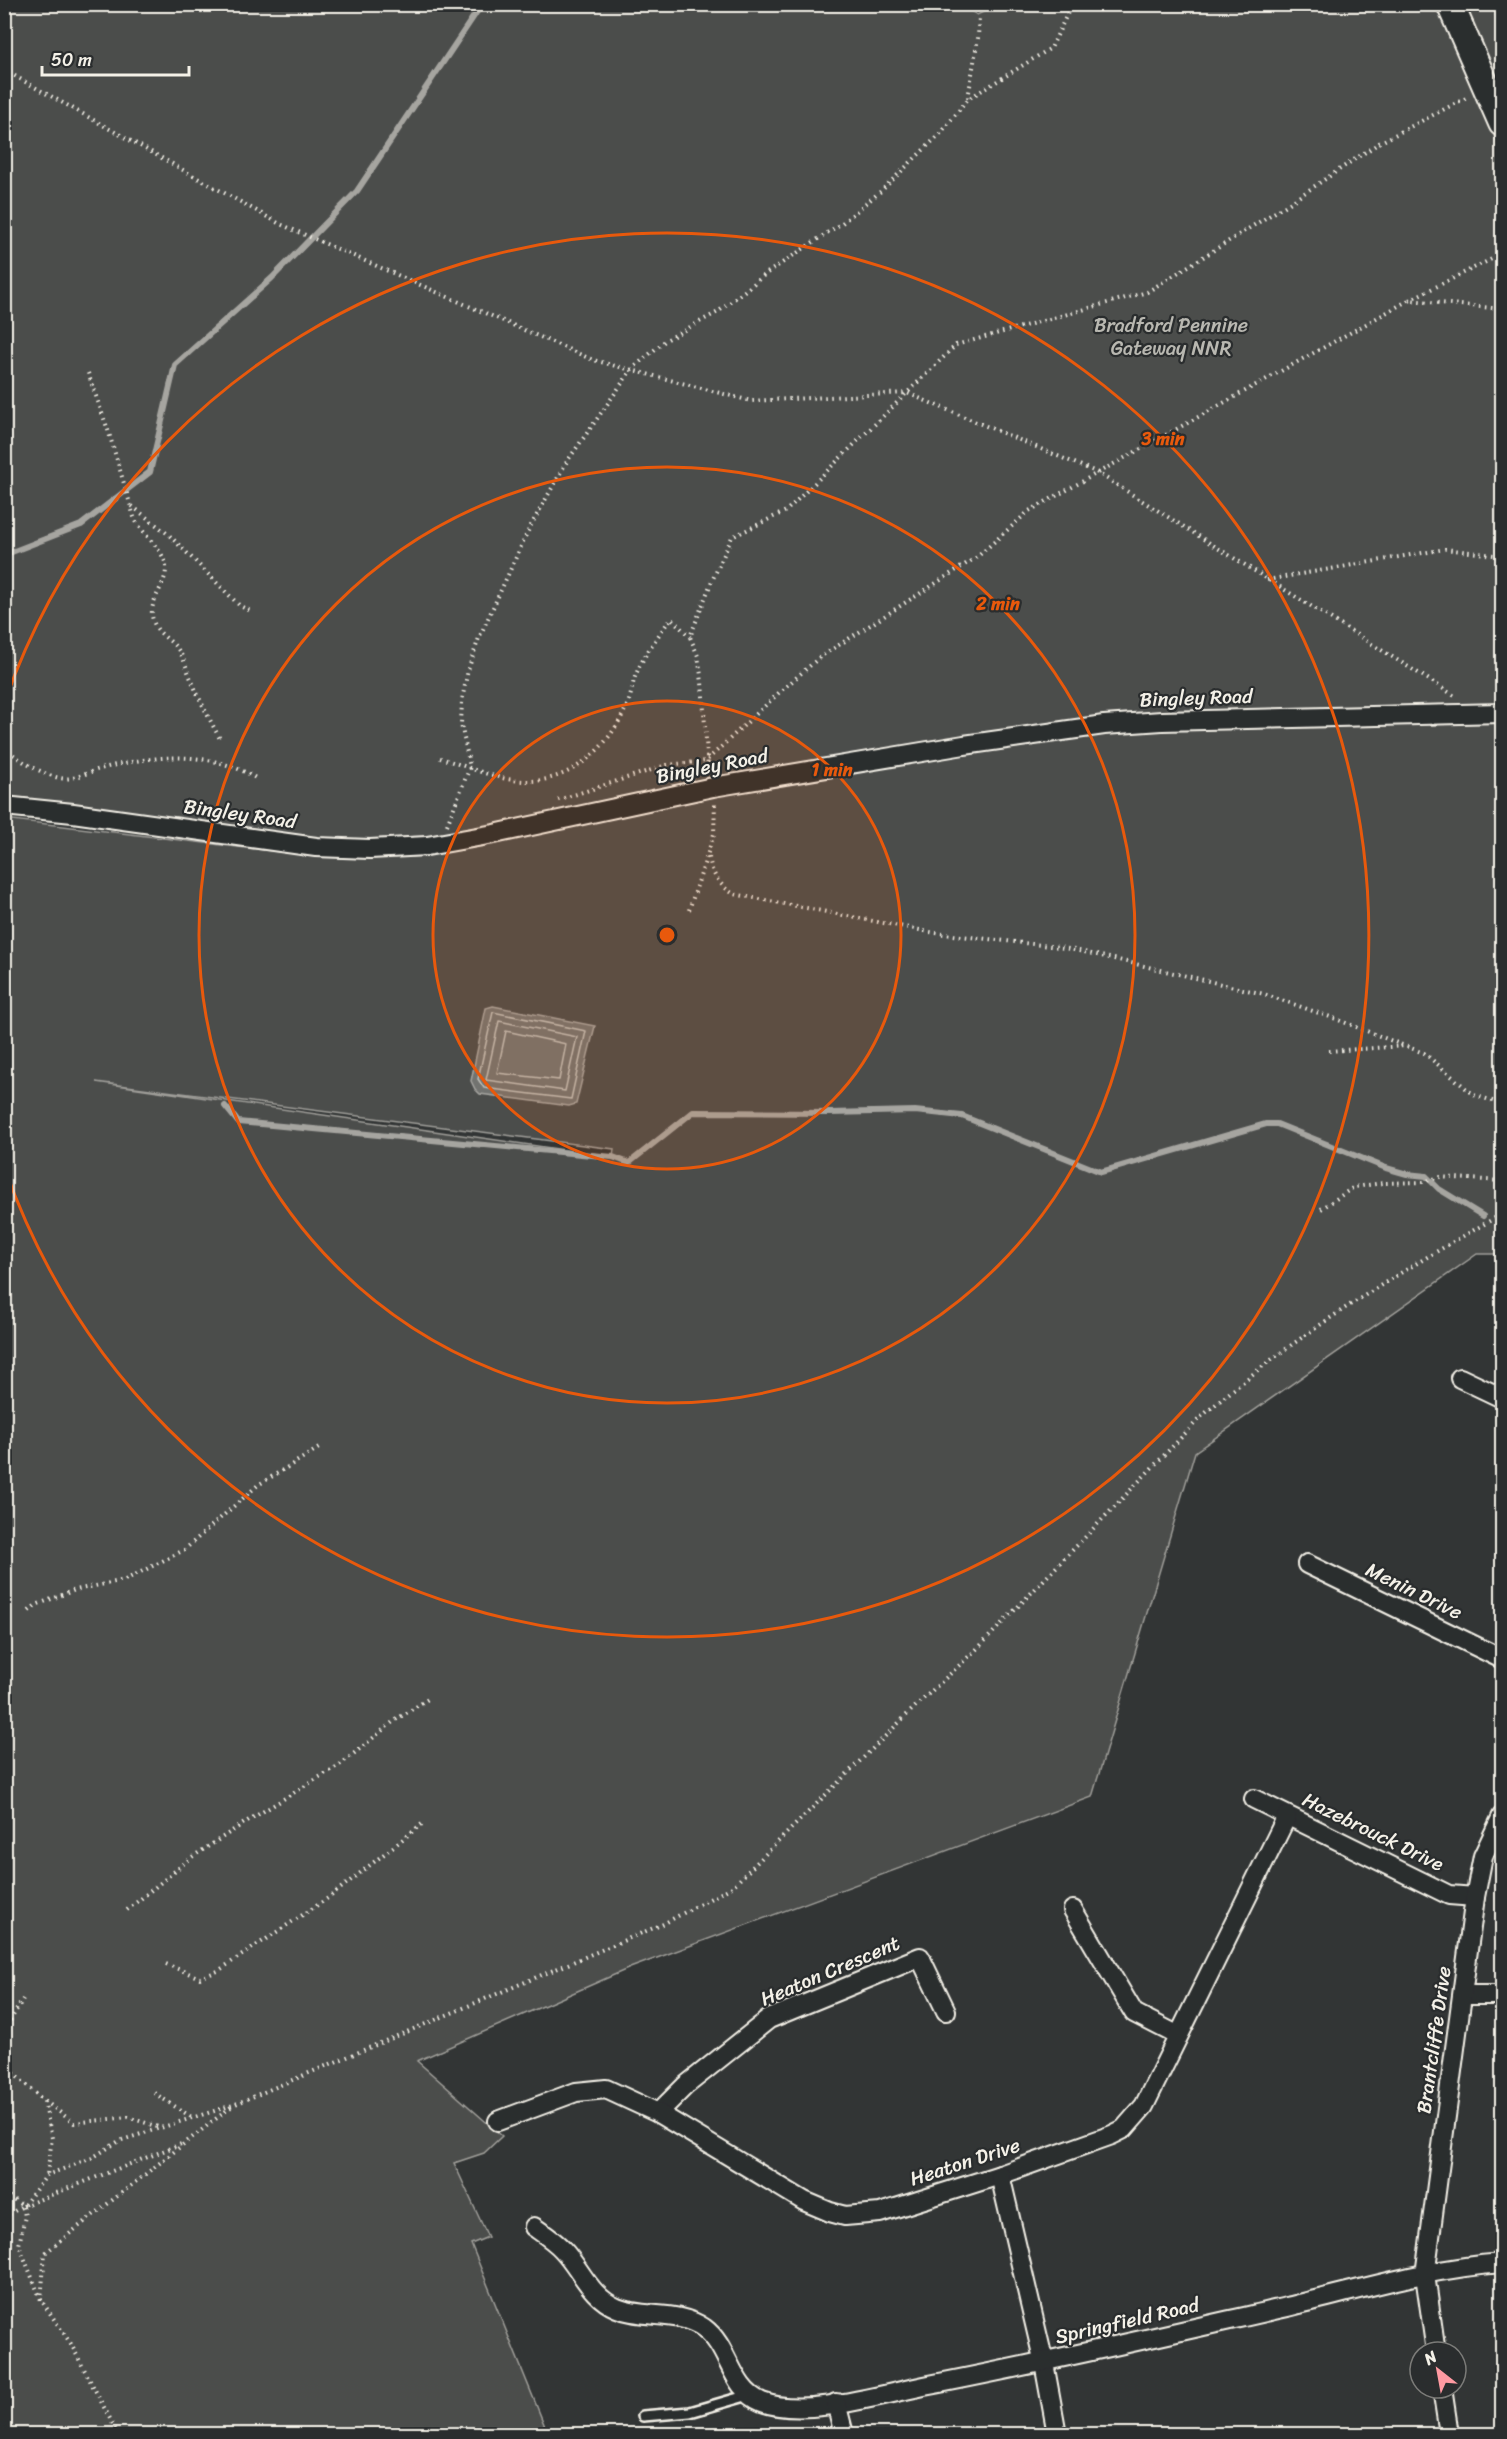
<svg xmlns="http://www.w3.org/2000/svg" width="1507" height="2439" font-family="Sriracha,sans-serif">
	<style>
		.green { fill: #4b4d4c; stroke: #a09f9a; stroke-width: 1.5; fill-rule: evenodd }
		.water { fill: #727370; stroke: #a6a5a0; stroke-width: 1.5 }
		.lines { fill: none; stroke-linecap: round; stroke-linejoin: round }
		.shore { stroke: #c0bfb8; stroke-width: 1.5 }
		.stream { stroke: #a6a5a0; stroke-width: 6 }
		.lane-casing { stroke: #f4f1e8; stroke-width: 14 }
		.street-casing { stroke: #f4f1e8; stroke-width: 22 }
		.secondary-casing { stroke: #f4f1e8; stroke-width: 30 }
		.path { stroke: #f4f1e8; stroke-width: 4; stroke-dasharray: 1.5 4.5; stroke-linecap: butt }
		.lane { stroke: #2a2d2e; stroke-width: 9 }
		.street { stroke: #2a2d2e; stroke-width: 18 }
		.secondary { stroke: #2a2d2e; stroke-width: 26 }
		.ring { fill: none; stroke: #e8590c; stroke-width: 3 }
		.labels { text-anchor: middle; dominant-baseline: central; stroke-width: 4.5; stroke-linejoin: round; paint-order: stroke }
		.park-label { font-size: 20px; fill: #b9b8b1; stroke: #2a2d2e }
		.street-label { font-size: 20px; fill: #f4f1e8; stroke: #2a2d2e }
		.centre { fill: #e8590c; stroke: #2a2d2e; stroke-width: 3 }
		.ring-label { font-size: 18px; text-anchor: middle; font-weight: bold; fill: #e8590c; stroke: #2a2d2e; stroke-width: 4.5; stroke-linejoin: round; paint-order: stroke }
	</style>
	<rect width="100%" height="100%" fill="#323535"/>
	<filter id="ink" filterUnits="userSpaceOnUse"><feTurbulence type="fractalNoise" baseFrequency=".0167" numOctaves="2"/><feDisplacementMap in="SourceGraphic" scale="12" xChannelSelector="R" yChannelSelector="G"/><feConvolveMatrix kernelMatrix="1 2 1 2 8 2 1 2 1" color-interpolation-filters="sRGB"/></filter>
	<g filter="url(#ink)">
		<!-- green -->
		<g class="green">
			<path d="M960 4 977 15 1000 4H1437L1451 29 1476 99 1502 152V1254H1477L1195 1452 1092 1797 630 1968 417 2061 502 2136 484 2153 454 2163 488 2237 471 2244 548 2434H5V819L314 856 5 806V5ZM96 1082 614 1149 613 1157Z"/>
			<path d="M1461 5H1502V109Z"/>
		</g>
		<!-- water -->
		<path class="water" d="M493 1006 595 1026 576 1104 569 1106 480 1094 475 1089 471 1081 486 1008Z"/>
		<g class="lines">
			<!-- shore -->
			<g class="shore">
				<path d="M493 1012 586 1031 571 1099 484 1088 478 1079Z"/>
				<path d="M499 1021 577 1037 565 1091 486 1080Z"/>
				<path d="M506 1031 566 1044 559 1080 497 1073Z"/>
			</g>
			<!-- stream -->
			<g class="stream">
				<path d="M4 555 81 525 150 472 175 365 272 278 357 191 482 4"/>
				<path d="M225 1106 238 1122 613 1157 629 1163 693 1112 830 1113 915 1111 962 1116 1101 1172 1266 1124H1277L1386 1168 1407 1174 1426 1176 1439 1189 1483 1216"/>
			</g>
			<!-- lane casing -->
			<g class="lane-casing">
				<path id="lane" d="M643 2416 690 2412 749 2395"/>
			</g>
			<!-- street casing -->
			<g class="street-casing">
				<g id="street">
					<path d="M4 806 73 813 316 847 370 849 427 846 494 834 713 787 964 745 1104 725 1162 721 1502 713"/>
					<path d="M1460 1378 1502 1398"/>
					<path d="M1307 1564 1502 1659"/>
					<path d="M1254 1799 1449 1895 1475 1897"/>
					<path d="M1073 1910 1134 2013 1177 2035"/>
					<path d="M1464 1995H1502"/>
					<path d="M658 2113 685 2086 769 2019 920 1957 946 2011"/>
					<path d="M498 2121 576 2092 606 2089 658 2113 804 2201 830 2212 845 2216 880 2213 1000 2175 1112 2135 1124 2129 1144 2106 1287 1816"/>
					<path d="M1000 2175 1044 2363 1057 2434"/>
					<path d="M534 2227C544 2234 555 2241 563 2250 581 2269 590 2297 617 2308 644 2319 678 2310 704 2328 730 2347 730 2389 762 2402 804 2418 880 2395 924 2386 1045 2363 1164 2335 1283 2308 1355 2291 1429 2268 1502 2263"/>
					<path d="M1436 2352 1425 2275 1475 1897 1483 1856 1502 1816"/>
					<path d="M1442 2388 1449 2434"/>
					<path d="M836 2403 844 2434"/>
				</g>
			</g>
			<!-- secondary casing -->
			<g class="secondary-casing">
				<path id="secondary" d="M1450 4 1502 123"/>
			</g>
			<!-- path -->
			<g class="path">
				<path d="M1489 4 1502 22"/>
				<path d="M4 70 280 224 593 360 751 401 907 393 1096 472 1455 696"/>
				<path d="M968 98 978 38 979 16"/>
				<path d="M1502 254 1409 300 1502 309"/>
				<path d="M88 373 108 430 134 517C141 534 165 550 166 567 167 586 147 601 153 620 157 635 171 639 179 651 185 660 187 671 192 681 200 701 210 720 220 739"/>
				<path d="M132 506 168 534 240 606 253 612"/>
				<path d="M1267 580 1445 549 1502 556"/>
				<path d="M4 747C17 759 43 775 60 778 73 781 88 772 100 769 151 755 211 749 257 779"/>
				<path d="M440 758C467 766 496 780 524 781 573 783 611 745 628 703 632 694 632 682 637 672 645 653 659 635 671 618L690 637"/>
				<path d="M708 769 702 682 698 656 690 637 711 583 732 537 786 511 956 345 1147 292 1288 204 1379 143 1468 97"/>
				<path d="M558 800 667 765 706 761 783 689 820 657 977 557 1029 511 1409 300"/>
				<path d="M447 825 470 767 461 724 462 700 468 670 479 638 529 529 566 463 632 369 666 340 718 312 767 273 842 223 881 191 940 134 968 99 1051 48 1072 4"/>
				<path d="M709 857C712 875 719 885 734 894L935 933 1059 947 1084 952 1264 994 1336 1019 1405 1046"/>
				<path d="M689 910 714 834 715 803"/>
				<path d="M1329 1051 1405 1046 1424 1053 1474 1095 1502 1104"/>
				<path d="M1321 1209 1354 1187 1383 1183 1424 1182 1439 1177 1502 1181"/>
				<path d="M29 1611 36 1605 75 1590 125 1580 184 1550 258 1485 319 1448"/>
				<path d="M127 1910 192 1857 249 1820 341 1764 394 1721 428 1699"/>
				<path d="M166 1964 200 1978 218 1971 331 1896 422 1824"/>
				<path d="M4 2031 23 1999"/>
				<path d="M4 2065 44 2101 52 2138 47 2175"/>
				<path d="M154 2093 193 2118"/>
				<path d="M45 2101 74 2123 128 2117 161 2128"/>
				<path d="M4 2193 23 2206 25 2216 19 2245 41 2300 71 2344 118 2434"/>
				<path d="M23 2206 181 2144"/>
				<path d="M4 2217 23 2206 47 2175 92 2158 119 2141 233 2105 663 1924 732 1887 921 1701 980 1646 1200 1418C1291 1337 1397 1273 1502 1214"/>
				<path d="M41 2300 45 2253 231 2107"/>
			</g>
			<!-- lane -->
			<use href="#lane" class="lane"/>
			<!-- street -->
			<use href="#street" class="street"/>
			<!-- secondary -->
			<use href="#secondary" class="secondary"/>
		</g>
	</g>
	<!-- distance rings -->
	<circle cx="667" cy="935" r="234" fill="#e8590c" fill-opacity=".12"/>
	<g class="ring">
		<circle cx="667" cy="935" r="234"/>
		<circle cx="667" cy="935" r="468"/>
		<path d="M5 701A702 702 0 1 1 5 1169"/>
	</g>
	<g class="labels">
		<!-- park labels -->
		<g class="park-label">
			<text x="1171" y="325">Bradford Pennine<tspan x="1171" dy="23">Gateway NNR</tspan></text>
		</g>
		<!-- street labels -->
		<g class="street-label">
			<text transform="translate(1196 698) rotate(-2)">Bingley Road</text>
			<text transform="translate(712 766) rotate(-11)">Bingley Road</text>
			<text transform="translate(240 814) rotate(8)">Bingley Road</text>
			<text transform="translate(1414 1591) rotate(26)">Menin Drive</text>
			<text transform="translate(1373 1832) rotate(26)">Hazebrouck Drive</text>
			<text transform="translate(830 1971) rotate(-23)">Heaton Crescent</text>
			<text transform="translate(1434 2040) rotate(-82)">Brantcliffe Drive</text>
			<text transform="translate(965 2162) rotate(-18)">Heaton Drive</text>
			<text transform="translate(1127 2321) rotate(-13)">Springfield Road</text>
		</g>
	</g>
	<circle cx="667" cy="935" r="9" class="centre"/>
	<g class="ring-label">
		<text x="1163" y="445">3 min</text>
		<text x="998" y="610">2 min</text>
		<text x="832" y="776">1 min</text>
	</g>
	<!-- margin -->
	<rect width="1507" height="2439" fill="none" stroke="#2a2d2e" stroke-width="24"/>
	<rect x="12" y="12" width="1483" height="2415" fill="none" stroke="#f4f1e8" stroke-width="2" filter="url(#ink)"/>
	<!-- north arrow -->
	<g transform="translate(1438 2370) rotate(329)"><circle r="28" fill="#2a2d2e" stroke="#7b7b78" stroke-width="1.5"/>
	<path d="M0-4.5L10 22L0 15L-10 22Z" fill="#ff9aa2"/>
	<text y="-9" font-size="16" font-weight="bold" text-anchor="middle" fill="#f4f1e8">N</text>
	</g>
	<!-- scale -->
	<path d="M42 66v9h147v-9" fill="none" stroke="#f4f1e8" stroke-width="3"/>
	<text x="51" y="66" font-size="18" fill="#f4f1e8" stroke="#2a2d2e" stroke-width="4.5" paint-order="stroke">50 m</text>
</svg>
